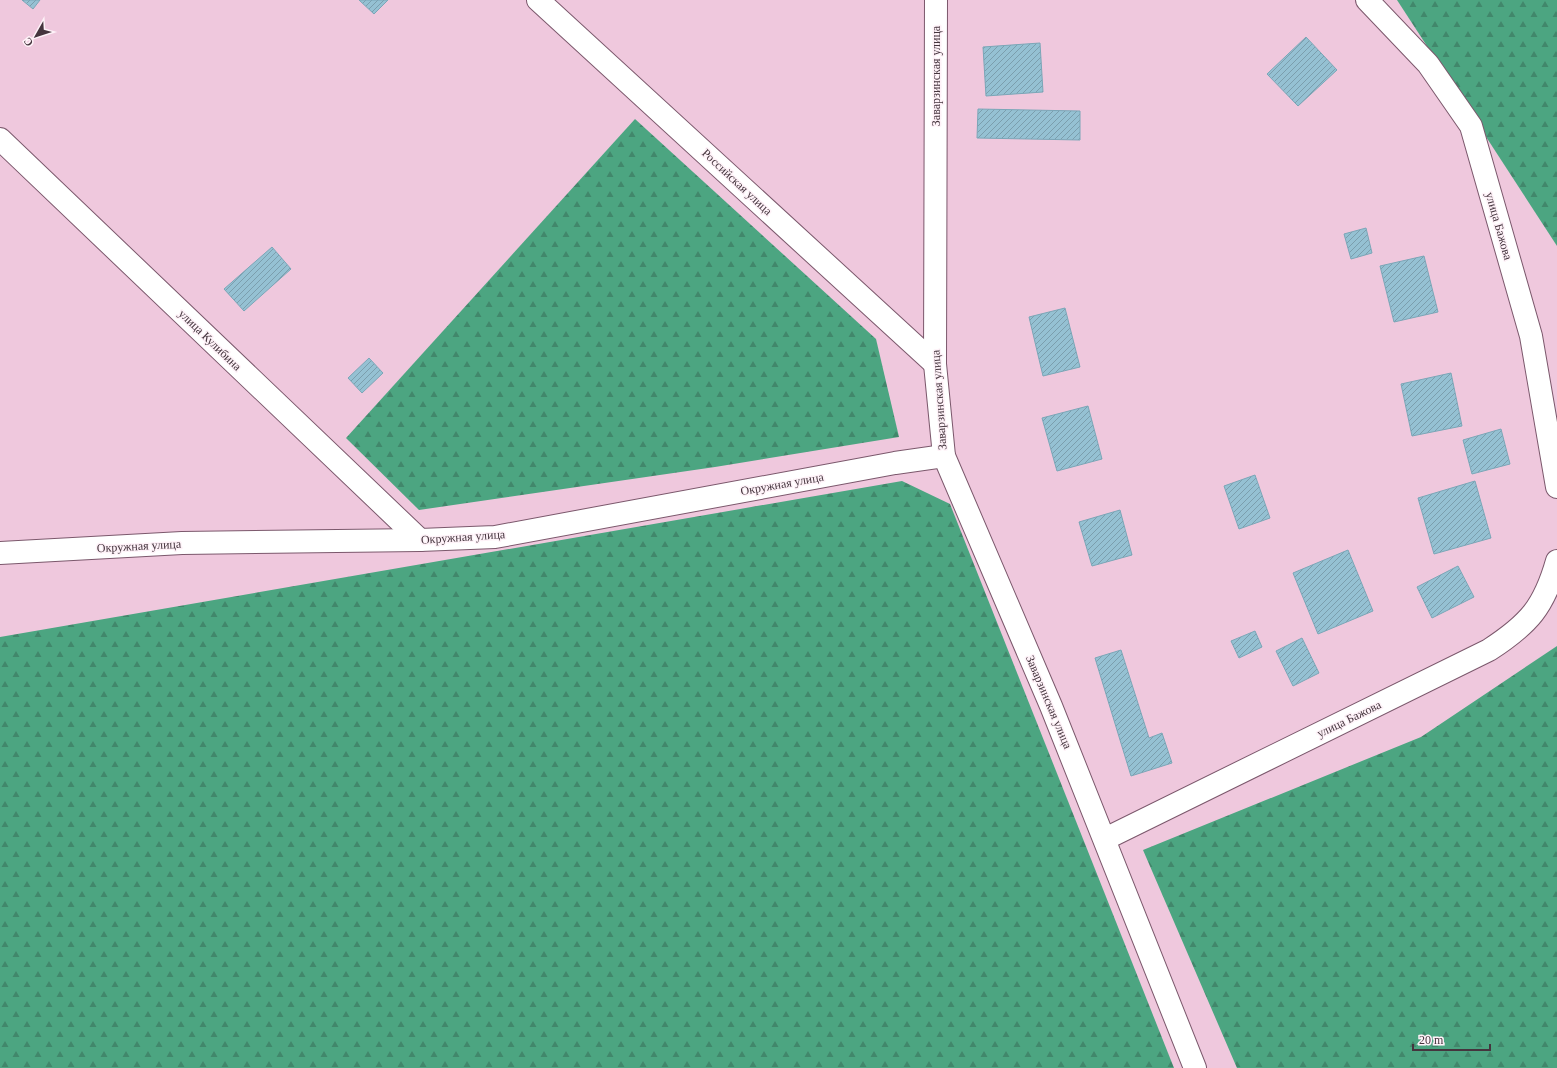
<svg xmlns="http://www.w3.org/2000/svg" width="1557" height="1068" font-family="'Times New Roman',serif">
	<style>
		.forest { fill: url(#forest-firs) }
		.building { fill: url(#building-hatch); stroke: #7ba6b7 }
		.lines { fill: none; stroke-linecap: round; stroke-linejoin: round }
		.minor-casing { stroke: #7b586c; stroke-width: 24 }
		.tertiary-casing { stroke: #7b586c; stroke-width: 24 }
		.minor { stroke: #fff; stroke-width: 22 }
		.tertiary { stroke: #fff; stroke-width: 22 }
		.labels { text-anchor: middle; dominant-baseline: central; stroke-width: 3; stroke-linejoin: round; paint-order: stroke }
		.street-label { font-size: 12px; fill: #45353e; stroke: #fef2f8 }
	</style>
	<defs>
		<pattern id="forest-firs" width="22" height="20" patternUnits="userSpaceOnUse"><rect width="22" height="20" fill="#4ca581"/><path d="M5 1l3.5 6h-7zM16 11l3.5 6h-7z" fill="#41876b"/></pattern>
		<pattern id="building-hatch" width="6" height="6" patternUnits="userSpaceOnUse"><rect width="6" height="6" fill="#95c1d3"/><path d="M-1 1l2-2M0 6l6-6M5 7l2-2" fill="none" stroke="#7b9ead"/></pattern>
	</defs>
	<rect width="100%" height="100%" fill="#efc8dd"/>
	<!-- forest -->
	<g class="forest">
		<path d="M1397 0H1557V246Z"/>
		<path d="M635 119 876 339 899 437 715 467 419 510 346 438Z"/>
		<path d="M902 481 950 504 1174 1068H0V637Z"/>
		<path d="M1557 646V1068H1237L1143 850 1421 737Z"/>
	</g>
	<!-- building -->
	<g class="building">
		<path d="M22 0H40L33 9Z"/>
		<path d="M359 0H388L374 14Z"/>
		<path d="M1306 37 1337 70 1298 106 1267 74Z"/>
		<path d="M1040 43 1043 92 986 96 983 47Z"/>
		<path d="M978 109 1080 111V140L977 138Z"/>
		<path d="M1366 228 1372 253 1351 259 1344 234Z"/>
		<path d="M272 247 291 269 244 311 224 289Z"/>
		<path d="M1424 256 1438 312 1394 322 1380 266Z"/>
		<path d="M1065 308 1080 367 1043 376 1029 317Z"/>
		<path d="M369 358 383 373 362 393 348 378Z"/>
		<path d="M1451 373 1462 426 1412 436 1401 384Z"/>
		<path d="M1088 406 1102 459 1057 471 1042 418Z"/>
		<path d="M1501 429 1510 464 1472 474 1463 440Z"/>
		<path d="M1255 475 1270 518 1239 529 1224 486Z"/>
		<path d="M1475 481 1491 538 1434 554 1418 498Z"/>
		<path d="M1120 510 1132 555 1092 566 1079 522Z"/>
		<path d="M1348 550 1373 611 1318 634 1293 573Z"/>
		<path d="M1458 566 1474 597 1432 618 1417 587Z"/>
		<path d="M1255 631 1262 647 1239 658 1231 641Z"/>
		<path d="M1302 638 1319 673 1293 686 1276 651Z"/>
		<path d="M1121 650 1149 738 1162 733 1172 763 1131 776 1095 658Z"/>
	</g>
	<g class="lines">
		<!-- minor casing -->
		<g class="minor-casing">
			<g id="minor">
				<path d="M538 0 935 364"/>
				<path d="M1367 0 1428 64 1471 126 1531 336 1557 487"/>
				<path d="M0 139 420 540"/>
				<path d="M1105 839 1489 650C1529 624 1544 607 1557 561"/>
			</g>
		</g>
		<!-- tertiary casing -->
		<g class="tertiary-casing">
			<g id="tertiary">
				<path d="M936 0 935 364 944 456 1051 706 1195 1068"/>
				<path d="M0 553 182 543 420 540 495 537 895 463 944 456"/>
			</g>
		</g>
		<!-- minor -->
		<use href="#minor" class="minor"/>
		<!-- tertiary -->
		<use href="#tertiary" class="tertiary"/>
	</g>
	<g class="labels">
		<!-- street labels -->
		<g class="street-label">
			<text transform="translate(936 76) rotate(-90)">Заварзинская улица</text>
			<text transform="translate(737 182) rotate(43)">Российская улица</text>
			<text transform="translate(1499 226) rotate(74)">улица Бажова</text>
			<text transform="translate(210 340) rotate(44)">улица Кулибина</text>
			<text transform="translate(939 400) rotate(-94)">Заварзинская улица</text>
			<text transform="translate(782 484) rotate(-10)">Окружная улица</text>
			<text transform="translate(463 537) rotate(-4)">Окружная улица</text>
			<text transform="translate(139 546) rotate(-3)">Окружная улица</text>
			<text transform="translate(1049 702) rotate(67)">Заварзинская улица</text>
			<text transform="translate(1349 719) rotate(-26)">улица Бажова</text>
		</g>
	</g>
	<!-- north arrow -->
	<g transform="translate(36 36) rotate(231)" stroke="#fef2f8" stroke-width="3" paint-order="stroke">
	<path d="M0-3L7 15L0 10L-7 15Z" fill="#45353e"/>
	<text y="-6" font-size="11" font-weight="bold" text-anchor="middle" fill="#45353e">С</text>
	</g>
	<!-- scale -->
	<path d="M1413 1044v6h77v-6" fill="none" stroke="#45353e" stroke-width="2"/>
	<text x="1419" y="1044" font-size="12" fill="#45353e" stroke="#fef2f8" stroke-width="3" paint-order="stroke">20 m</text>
</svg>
